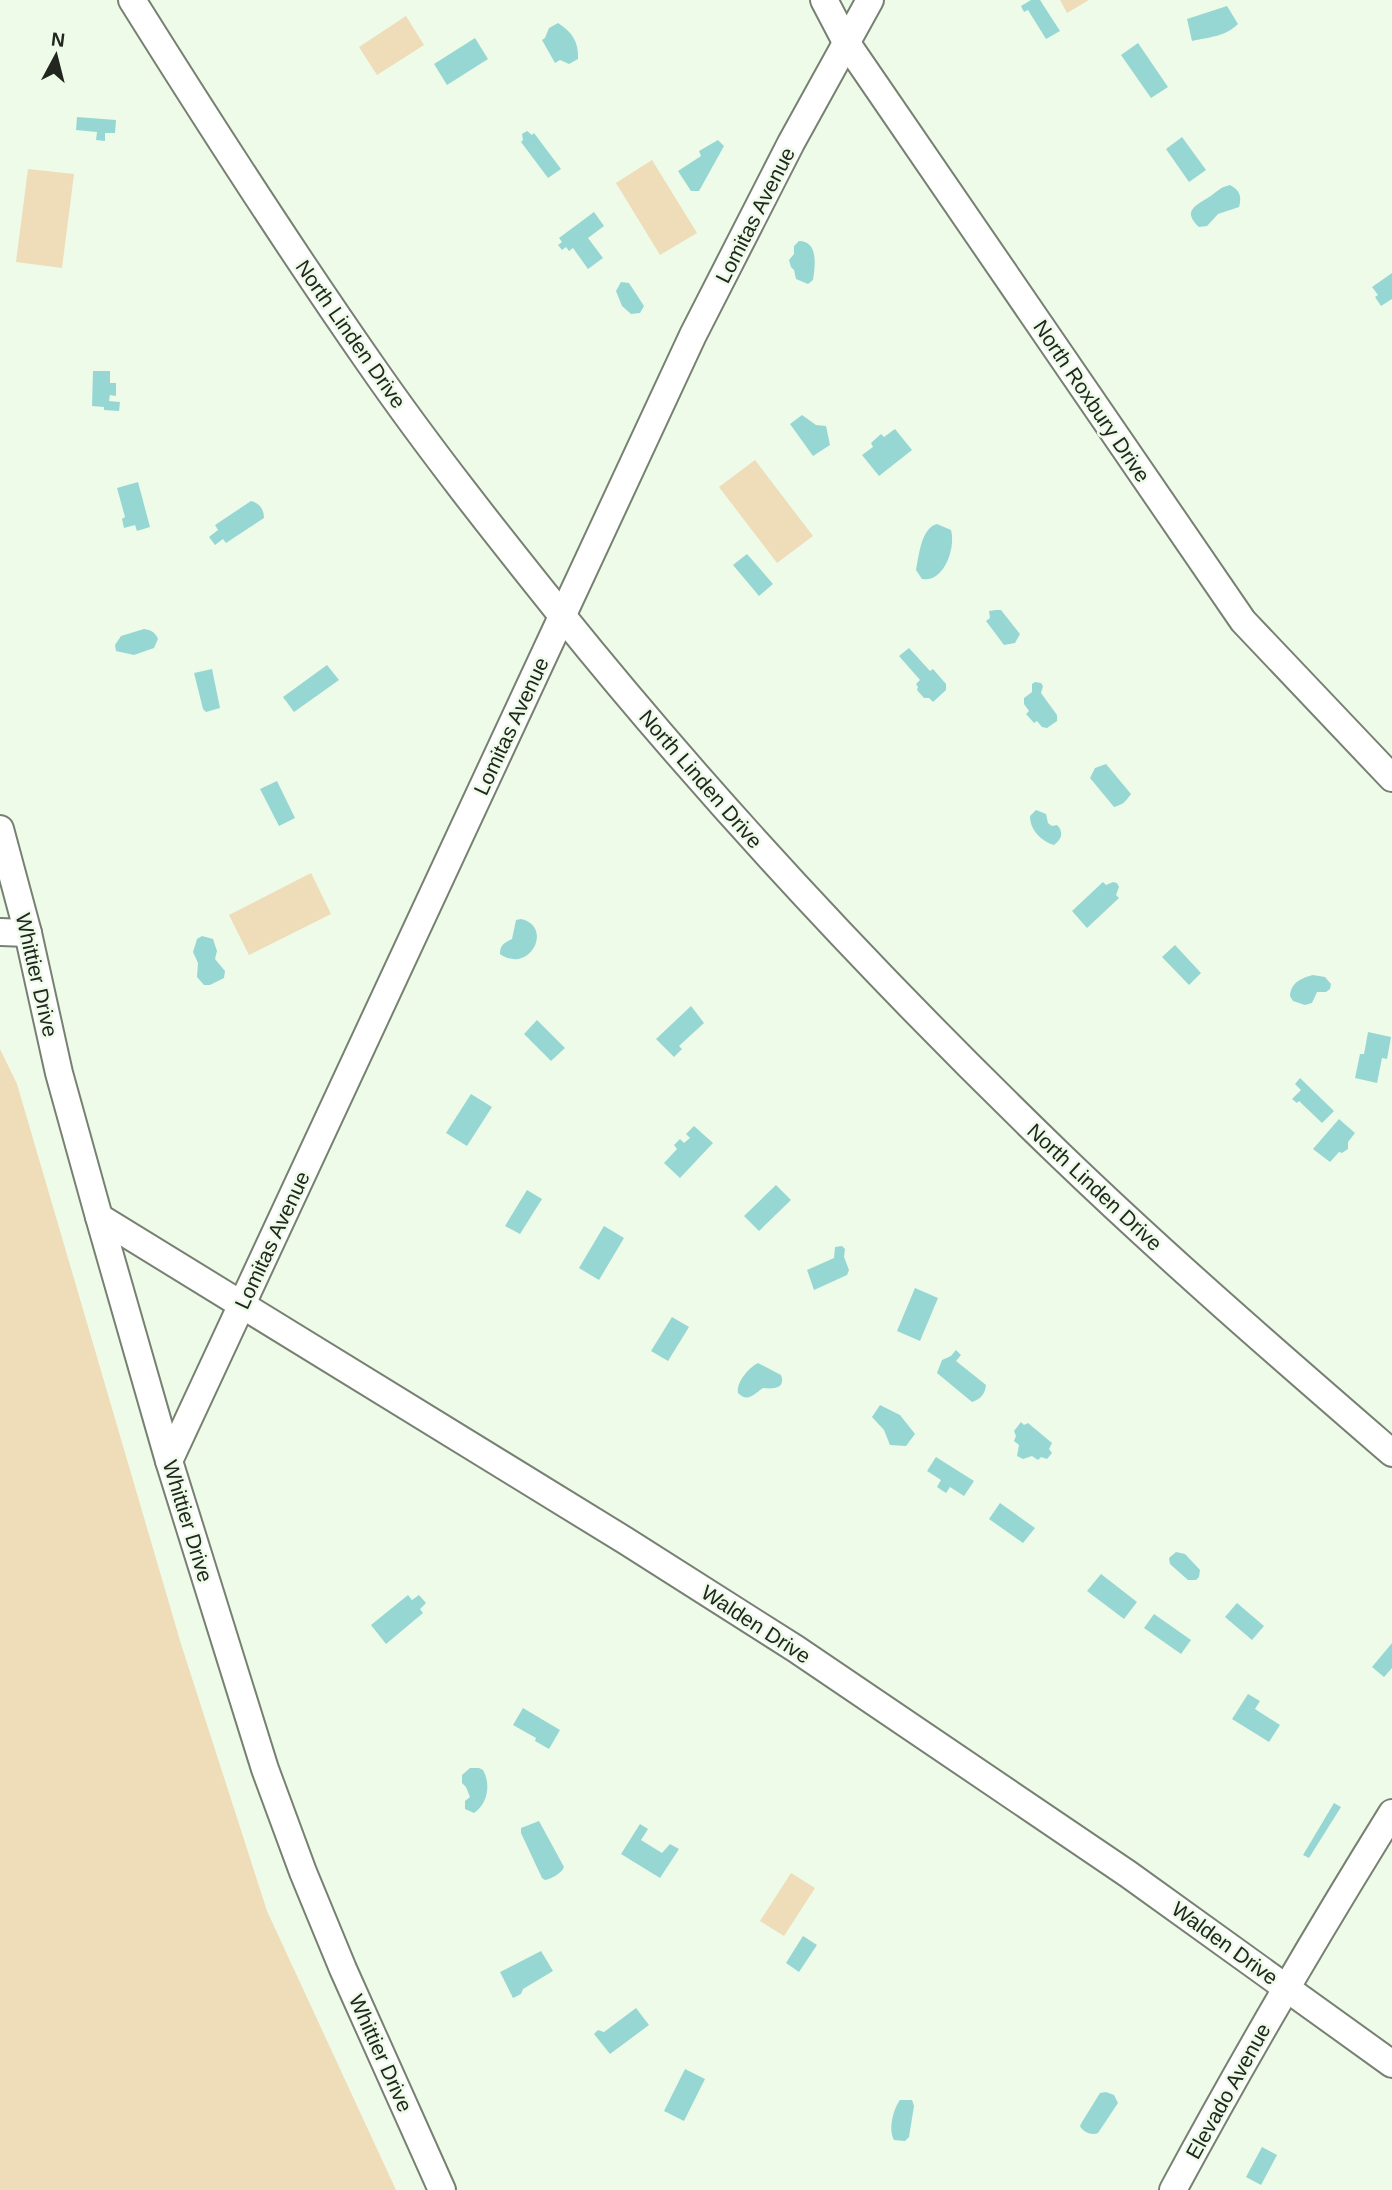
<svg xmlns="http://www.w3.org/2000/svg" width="1392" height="2190" font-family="Arial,sans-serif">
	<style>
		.green { fill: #efdcb8 }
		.water { fill: #97d7d3 }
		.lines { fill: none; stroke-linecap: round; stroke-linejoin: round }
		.street-casing { stroke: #778172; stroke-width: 30 }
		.street { stroke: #fff; stroke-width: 26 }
		.labels { text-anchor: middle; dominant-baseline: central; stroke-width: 5; stroke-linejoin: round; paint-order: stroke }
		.street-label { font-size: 21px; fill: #21261f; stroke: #eefbe9 }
	</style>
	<rect width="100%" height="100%" fill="#eefbe9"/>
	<!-- green -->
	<g class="green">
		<path d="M1060 0H1089L1067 13Z"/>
		<path d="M406 16 424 45 377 75 359 47Z"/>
		<path d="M652 160 697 233 660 255 616 183Z"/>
		<path d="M28 169 74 174 62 268 16 262Z"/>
		<path d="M755 460 813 536 777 563 719 487Z"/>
		<path d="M311 873 331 914 249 955 229 915Z"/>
		<path d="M0 1049 17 1084 181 1644 267 1911 396 2190H0Z"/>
		<path d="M791 1873 815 1888 784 1936 760 1921Z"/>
	</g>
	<!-- water -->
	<g class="water">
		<path d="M1031 0H1040L1060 31 1046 39 1028 10 1024 12 1021 6Z"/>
		<path d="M1227 6 1238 24C1225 37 1209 37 1192 41L1187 19Z"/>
		<path d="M558 23C572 32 579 42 578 59L569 64 560 60 555 63 542 40 545 38 549 28Z"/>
		<path d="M475 38 488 59 447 85 434 64Z"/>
		<path d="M1138 43 1168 87 1151 98 1121 55Z"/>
		<path d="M77 117 116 120 115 133H105V141L96 140 97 132 76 130Z"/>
		<path d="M527 131 532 135 534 133 561 169 548 178 521 142 523 140 522 134Z"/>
		<path d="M1182 137 1206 170 1189 182 1166 149Z"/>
		<path d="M718 140 724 146 699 191H691L678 171 701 156 699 151Z"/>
		<path d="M1230 185C1240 190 1242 197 1239 207L1218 214 1207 226 1199 227C1182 211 1195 206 1209 197 1217 192 1220 187 1230 185Z"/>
		<path d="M594 212 604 226 588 238 603 258 588 269 573 248 569 251 566 247 562 250 558 245 562 242 559 238Z"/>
		<path d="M799 241C819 241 815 267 813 280L808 284 796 279 794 270 791 267 789 260 794 254V246Z"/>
		<path d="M1392 273V299L1381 306 1375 297 1378 295 1372 287Z"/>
		<path d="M621 282 629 283 644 306 640 313 631 314 622 306 616 291Z"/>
		<path d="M93 371H110V383H116V396L110 395 109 401 120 402 119 411 104 410V407L92 406Z"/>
		<path d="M802 415 816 425 826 426 830 445 813 456 790 424Z"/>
		<path d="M895 429 912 450 879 476 862 455 873 447 871 443 881 434 884 437Z"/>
		<path d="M138 482 150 527 137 531 135 525 124 528 122 519 125 517 117 488Z"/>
		<path d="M251 501C260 503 264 510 264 518L226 543 223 539 215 545 209 537 218 530 215 525Z"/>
		<path d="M937 524 951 530C956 548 944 583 922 579L916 570C919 556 921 528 937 524Z"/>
		<path d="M747 554 773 584 759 596 733 565Z"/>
		<path d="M996 610H1001L1020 634 1015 643 1004 645 986 621 990 618 989 611Z"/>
		<path d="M144 629C151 630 155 632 158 639L154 648 134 655 116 651 115 645 121 636Z"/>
		<path d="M909 648 930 671 933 669 946 684V690L933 702 929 698H924L917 690 918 687 916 684 920 680 899 656Z"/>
		<path d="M327 665 339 680 294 712 283 697Z"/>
		<path d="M212 669 220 708 206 712 203 709 194 673Z"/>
		<path d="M1035 682 1041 683 1043 686 1041 693 1057 715V721L1047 728 1042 727 1037 721 1034 723 1026 714 1029 711 1024 704V698L1032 692V684Z"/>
		<path d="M1106 764 1131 794C1125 802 1124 804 1114 807L1090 778 1095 768Z"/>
		<path d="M277 781 295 818 279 826 260 789Z"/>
		<path d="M1036 810 1046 814 1048 823 1052 826 1057 825C1064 832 1062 839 1054 845 1041 841 1030 830 1030 816Z"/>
		<path d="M1103 882 1106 885 1113 882 1117 883 1119 887 1116 895 1119 898 1087 928 1072 911Z"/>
		<path d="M521 919C554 926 530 975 500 954 500 945 504 943 512 939L516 920Z"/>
		<path d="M202 936 213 939 217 951 215 959 225 971 224 978 210 985H204L197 977 198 963 193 952 197 939Z"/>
		<path d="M1175 945 1201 973 1189 985 1162 957Z"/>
		<path d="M1313 975 1325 977 1331 984 1330 989 1326 992H1317L1312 1003 1305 1005 1293 1001 1290 996C1291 982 1302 978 1313 975Z"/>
		<path d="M691 1006 704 1023 679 1046 682 1049 674 1057 656 1039Z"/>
		<path d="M537 1020 565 1048 551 1061 524 1034Z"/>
		<path d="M1368 1032 1391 1037 1387 1059 1382 1058 1377 1083 1355 1078 1360 1054H1364Z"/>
		<path d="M1300 1078 1334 1111 1322 1123 1299 1101 1297 1103 1292 1099 1301 1090 1295 1084Z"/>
		<path d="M471 1094 492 1107 467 1146 446 1133Z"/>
		<path d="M1339 1119 1355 1133 1348 1142V1149L1342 1153 1339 1152 1330 1162 1313 1149Z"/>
		<path d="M694 1126 713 1143 680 1178 664 1163 677 1149 674 1145 680 1139 684 1143 690 1138 686 1134Z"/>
		<path d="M776 1185 791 1200 759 1231 744 1216Z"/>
		<path d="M527 1190 542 1199 520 1234 505 1226Z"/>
		<path d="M604 1226 624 1238 599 1280 579 1268Z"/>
		<path d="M842 1246 845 1249 844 1257 849 1270 847 1275 814 1290 807 1270 834 1258 835 1247Z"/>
		<path d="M915 1288 938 1298 920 1341 897 1331Z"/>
		<path d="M672 1317 689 1327 668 1361 651 1351Z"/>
		<path d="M956 1350 961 1355 956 1361 986 1385C985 1394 981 1399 972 1402L937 1373 942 1360 951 1356Z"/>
		<path d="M758 1363 781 1375C786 1389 773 1389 763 1388 754 1394 748 1403 738 1393 736 1383 748 1368 758 1363Z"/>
		<path d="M880 1405 900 1415 915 1434 906 1446 890 1445 884 1430 872 1417Z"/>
		<path d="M1021 1422 1024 1425 1028 1423 1052 1443 1049 1449 1052 1453 1047 1459 1041 1457 1038 1460 1032 1456 1023 1459 1017 1456 1019 1445 1014 1441 1016 1436 1014 1431Z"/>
		<path d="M936 1457 974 1481 964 1496 950 1487 946 1493 937 1487 941 1480 927 1471Z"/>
		<path d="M1000 1503 1035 1528 1023 1543 989 1519Z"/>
		<path d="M1176 1552 1185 1554 1200 1570 1199 1577 1196 1580H1188L1170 1564 1169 1558Z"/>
		<path d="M1101 1574 1137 1602 1124 1619 1087 1591Z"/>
		<path d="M408 1595 412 1600 419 1595 426 1603 420 1609 423 1613 386 1644 371 1625Z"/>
		<path d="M1237 1603 1264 1626 1252 1640 1225 1617Z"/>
		<path d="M1154 1614 1191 1640 1181 1654 1144 1628Z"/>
		<path d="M1392 1643V1668L1384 1677 1372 1667Z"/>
		<path d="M1248 1694 1260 1701 1255 1709 1280 1725 1269 1742 1232 1719Z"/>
		<path d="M523 1708 560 1730 549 1749 535 1741 536 1738 513 1725Z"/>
		<path d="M470 1768H479L483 1770C491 1784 488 1804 474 1813L465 1809V1801L470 1797 466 1787 462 1783V1775Z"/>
		<path d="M1334 1803 1341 1807 1309 1858 1303 1855Z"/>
		<path d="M539 1821 564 1867C562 1873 551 1879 545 1880L542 1878 521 1833V1828Z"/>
		<path d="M640 1824 648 1829 641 1840 662 1853 670 1844 679 1849 660 1878 621 1854Z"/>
		<path d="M803 1936 817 1945 799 1972 786 1963Z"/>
		<path d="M541 1951 553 1971 523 1989 521 1994 513 1998 500 1972Z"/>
		<path d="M636 2008 649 2025 610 2054 594 2034 598 2030 604 2032Z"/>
		<path d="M685 2069 705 2079 684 2121 664 2111Z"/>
		<path d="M1106 2092 1114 2095 1118 2103 1098 2133C1092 2136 1083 2132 1080 2126L1082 2122 1100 2093Z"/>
		<path d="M900 2100H912L914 2106 909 2137 905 2141 894 2140C888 2130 893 2109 900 2100Z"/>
		<path d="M1262 2147 1277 2155 1261 2185 1246 2177Z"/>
	</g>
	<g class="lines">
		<!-- street casing -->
		<g class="street-casing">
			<g id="street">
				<path d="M132 0C209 123 288 246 371 365 430 450 495 532 560 613 714 804 883 984 1060 1155 1167 1258 1280 1356 1392 1453"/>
				<path d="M824 0 846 42 1243 621 1392 778"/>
				<path d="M0 829 28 933 59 1073 99 1217 169 1461 265 1769 303 1872 343 1969 442 2190"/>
				<path d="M0 932 28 933"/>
				<path d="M99 1217 626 1541 796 1649 1128 1874 1392 2064"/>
				<path d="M169 1461 693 335 791 143 870 0"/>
				<path d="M1173 2190C1242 2062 1315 1937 1392 1813"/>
			</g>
		</g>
		<!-- street -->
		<use href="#street" class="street"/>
	</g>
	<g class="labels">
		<!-- street labels -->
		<g class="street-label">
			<text transform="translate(755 215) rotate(-63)">Lomitas Avenue</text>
			<text transform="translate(351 334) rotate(55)">North Linden Drive</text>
			<text transform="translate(1092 401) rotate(56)">North Roxbury Drive</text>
			<text transform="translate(511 726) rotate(-65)">Lomitas Avenue</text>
			<text transform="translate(701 779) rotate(49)">North Linden Drive</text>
			<text transform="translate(37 975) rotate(77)">Whittier Drive</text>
			<text transform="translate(1095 1187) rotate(43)">North Linden Drive</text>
			<text transform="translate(272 1240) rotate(-65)">Lomitas Avenue</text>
			<text transform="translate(188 1521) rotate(73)">Whittier Drive</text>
			<text transform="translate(756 1624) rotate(33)">Walden Drive</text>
			<text transform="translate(1225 1943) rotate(36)">Walden Drive</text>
			<text transform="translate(381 2053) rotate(66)">Whittier Drive</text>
			<text transform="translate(1228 2091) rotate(-61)">Elevado Avenue</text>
		</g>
	</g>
	<!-- north arrow -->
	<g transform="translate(56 56) rotate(7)" stroke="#eefbe9" stroke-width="5" paint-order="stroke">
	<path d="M0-5L12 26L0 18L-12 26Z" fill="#21261f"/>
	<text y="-10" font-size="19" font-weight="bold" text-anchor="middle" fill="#21261f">N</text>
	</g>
</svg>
